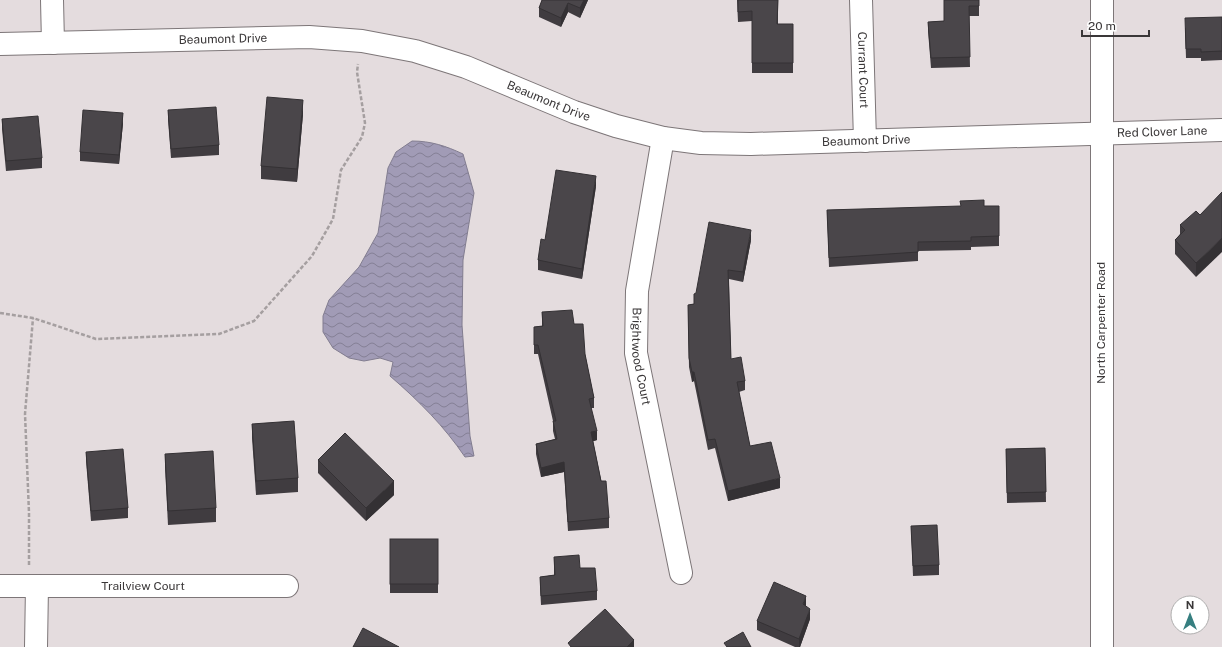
<svg xmlns="http://www.w3.org/2000/svg" width="1222" height="647" font-family="'Public Sans',sans-serif">
	<style>
		.water { fill: url(#water-waves); stroke: #827d90 }
		.lines { fill: none; stroke-linecap: round; stroke-linejoin: round }
		.minor-casing { stroke: #7d7678; stroke-width: 24 }
		.path { stroke: #a59fa0; stroke-width: 2.5; stroke-dasharray: 4 2; stroke-linecap: butt }
		.minor { stroke: #fff; stroke-width: 22 }
		.wall { fill: #403c40 }
		.shaded-wall { fill: #343134 }
		.building { fill: #4a464a; stroke: #343134 }
		.labels { text-anchor: middle; dominant-baseline: central; stroke-width: 4; stroke-linejoin: round; paint-order: stroke }
		.street-label { font-size: 12px; fill: #3a3738; stroke: #fff }
	</style>
	<defs>
		<pattern id="water-waves" width="16" height="10" patternUnits="userSpaceOnUse"><rect width="16" height="10" fill="#a19bb6"/><path d="M0 5q4-4 8 0t8 0" fill="none" stroke="#847f95"/></pattern>
	</defs>
	<rect width="100%" height="100%" fill="#e4dcde"/>
	<!-- water -->
	<path class="water" d="M412 141C431 141 446 146 463 154L474 193 463 260 462 325 470 436 474 456 465 457C444 426 419 401 390 376L393 362 380 358 364 361 349 358 333 348 323 332V316L329 300 359 267 378 233 388 168 396 152Z"/>
	<g class="lines">
		<!-- minor casing -->
		<g class="minor-casing">
			<g id="minor">
				<path d="M52 0 53 43"/>
				<path id="s1" d="M861 0 865 141"/>
				<path id="s2" d="M0 44 309 37 362 41 415 51 466 67 574 112 616 126 663 138 701 143 751 144 1222 130"/>
				<path id="s3" d="M663 138 637 291 636 353 681 573"/>
				<path id="s4" d="M0 586H287"/>
				<path d="M36 647 37 586"/>
				<path d="M1102 647V0"/>
			</g>
		</g>
		<!-- path -->
		<g class="path">
			<path d="M0 313 33 318 96 339 219 334 254 321 312 256 333 219 341 170 362 137 365 123 357 72 358 64"/>
			<path d="M29 565V513L25 414 33 318"/>
		</g>
		<!-- minor -->
		<use href="#minor" class="minor"/>
	</g>
	<!-- wall -->
	<g class="wall">
		<path d="M542 0H588L580 18 568 12 561 27 539 17V8Z"/>
		<path d="M737 0H778V24H793V73H752V21L738 22Z"/>
		<path d="M979 0V16H969L970 67 931 68 928 31V22L944 21Z"/>
		<path d="M1222 17V60L1201 61V58H1186L1185 28Z"/>
		<path d="M168 110 219 145V155L171 158 168 120Z"/>
		<path d="M303 114 297 182 261 179V166Z"/>
		<path d="M2 119 42 158V168L6 171 2 129Z"/>
		<path d="M123 123 119 164 80 161V152Z"/>
		<path d="M596 186 582 279 538 270V260L545 240Z"/>
		<path d="M984 206H999V246L971 247V250L918 251V261L829 267 827 210Z"/>
		<path d="M1200 215 1196 277 1175 254V240L1180 234V225Z"/>
		<path d="M751 240 743 282 729 279 731 359 745 381V390L739 392 750 446 780 488 728 501 715 448 708 450 694 381 692 382 689 367 688 305 694 304Z"/>
		<path d="M542 312 574 324 585 354 594 398V408H591L597 440 593 441 609 518V528L568 531 564 472 541 477 536 454V444L555 439 553 431V421L538 354H534V327L542 326Z"/>
		<path d="M252 424 298 478V492L256 495 252 438Z"/>
		<path d="M1045 448 1046 502 1007 503 1006 449Z"/>
		<path d="M86 452 128 508V518L91 521 86 461Z"/>
		<path d="M165 454 216 508V522L168 525 165 467Z"/>
		<path d="M318 460 394 495 366 521 318 473Z"/>
		<path d="M911 526 939 565V575L913 576Z"/>
		<rect x="390" y="539" width="48" height="54"/>
		<path d="M554 557 580 568 597 591V600L541 605 540 586V577L554 575Z"/>
		<path d="M806 605V606L810 619 800 647H795L757 630V621Z"/>
	</g>
	<!-- shaded-wall -->
	<g class="shaded-wall">
		<path d="M584 0H588L580 18V8Z"/>
		<path d="M568 3V12L561 27V18Z"/>
		<path d="M303 100V114L297 182V169Z"/>
		<path d="M123 113V123L119 164V155Z"/>
		<path d="M596 176V186L582 279V269Z"/>
		<path d="M751 230V240L743 282V272Z"/>
		<path d="M1222 238V252L1196 277V263Z"/>
		<path d="M692 372H694V381L692 382Z"/>
		<path d="M597 431V440L591 442V432Z"/>
		<path d="M564 462V472L541 477V468Z"/>
		<path d="M780 478V488L728 501V491Z"/>
		<path d="M394 481V495L366 521V508Z"/>
		<path d="M806 596V605L803 614V604Z"/>
		<path d="M810 609V619L800 647H799V639Z"/>
		<path d="M634 640V647H627Z"/>
	</g>
	<!-- building -->
	<g class="building">
		<path d="M542 0H584L580 8 568 3 561 18 539 8Z"/>
		<path d="M738 0H778L777 24H793V63H752V11L738 12Z"/>
		<path d="M944 0H979V6H969L970 57 931 58 928 22 944 21Z"/>
		<path d="M1222 17V51L1201 52V49H1186L1185 18Z"/>
		<path d="M267 97 303 100 297 169 261 166Z"/>
		<path d="M216 107 219 145 171 149 168 110Z"/>
		<path d="M83 110 123 113 119 155 80 152Z"/>
		<path d="M38 116 42 158 6 161 2 119Z"/>
		<path d="M556 170 596 176 582 269 538 260 541 239 545 240Z"/>
		<path d="M1222 192V238L1196 263 1175 240 1185 230 1180 225 1196 211 1200 215Z"/>
		<path d="M984 200V206H999V236L971 237V241L918 242V252L829 258 827 210 961 206 960 201Z"/>
		<path d="M709 222 751 230 743 272 728 270 731 359 741 357 745 381 737 382 750 446 771 442 780 478 728 491 715 439 708 440 694 372H692L689 358 688 305 694 304V294L696 293Z"/>
		<path d="M572 310 574 324H583L585 354 594 398 589 399 597 431 591 432 601 481H606L609 518 568 522 564 462 541 468 536 444 557 439 553 421H556L538 345H534V327L543 326 542 312Z"/>
		<path d="M294 421 298 478 256 481 252 424Z"/>
		<path d="M345 433 394 481 366 508 318 460Z"/>
		<path d="M1045 448 1046 492 1007 493 1006 449Z"/>
		<path d="M123 449 128 508 91 511 86 452Z"/>
		<path d="M213 451 216 508 168 511 165 454Z"/>
		<path d="M937 525 939 565 913 566 911 526Z"/>
		<rect x="390" y="539" width="48" height="45"/>
		<path d="M579 555 580 568H595L597 591 541 596 540 577 555 575 554 557Z"/>
		<path d="M774 582 806 596 803 604 810 609 799 639 757 621Z"/>
		<path d="M605 609 634 640 627 647H571L568 643Z"/>
		<path d="M363 628 399 647H353Z"/>
		<path d="M743 632 751 647H727L724 643Z"/>
	</g>
	<g class="labels">
		<!-- street labels -->
		<g class="street-label">
			<text stroke="none"><textPath href="#s2" startOffset="223">Beaumont Drive</textPath></text>
			<text stroke="none"><textPath href="#s1" startOffset="70">Currant Court</textPath></text>
			<text stroke="none"><textPath href="#s2" startOffset="559">Beaumont Drive</textPath></text>
			<text stroke="none"><textPath href="#s2" startOffset="1179">Red Clover Lane</textPath></text>
			<text stroke="none"><textPath href="#s2" startOffset="883">Beaumont Drive</textPath></text>
			<text transform="translate(1101 323) rotate(-90)">North Carpenter Road</text>
			<text stroke="none"><textPath href="#s3" startOffset="221">Brightwood Court</textPath></text>
			<text stroke="none"><textPath href="#s4" startOffset="143">Trailview Court</textPath></text>
		</g>
	</g>
	<!-- north arrow -->
	<g transform="translate(1190 615)"><circle r="19" fill="#ffffff" stroke="#b0afaf"/>
	<path d="M0-3L7 15L0 10L-7 15Z" fill="#367f80"/>
	<text y="-6" font-size="11" font-weight="bold" text-anchor="middle" fill="#3a3738">N</text>
	</g>
	<!-- scale -->
	<path d="M1082 30v6h67v-6" fill="none" stroke="#3a3738" stroke-width="2"/>
	<text x="1088" y="30" font-size="12" fill="#3a3738" stroke="#ffffff" stroke-width="3" paint-order="stroke">20 m</text>
</svg>
